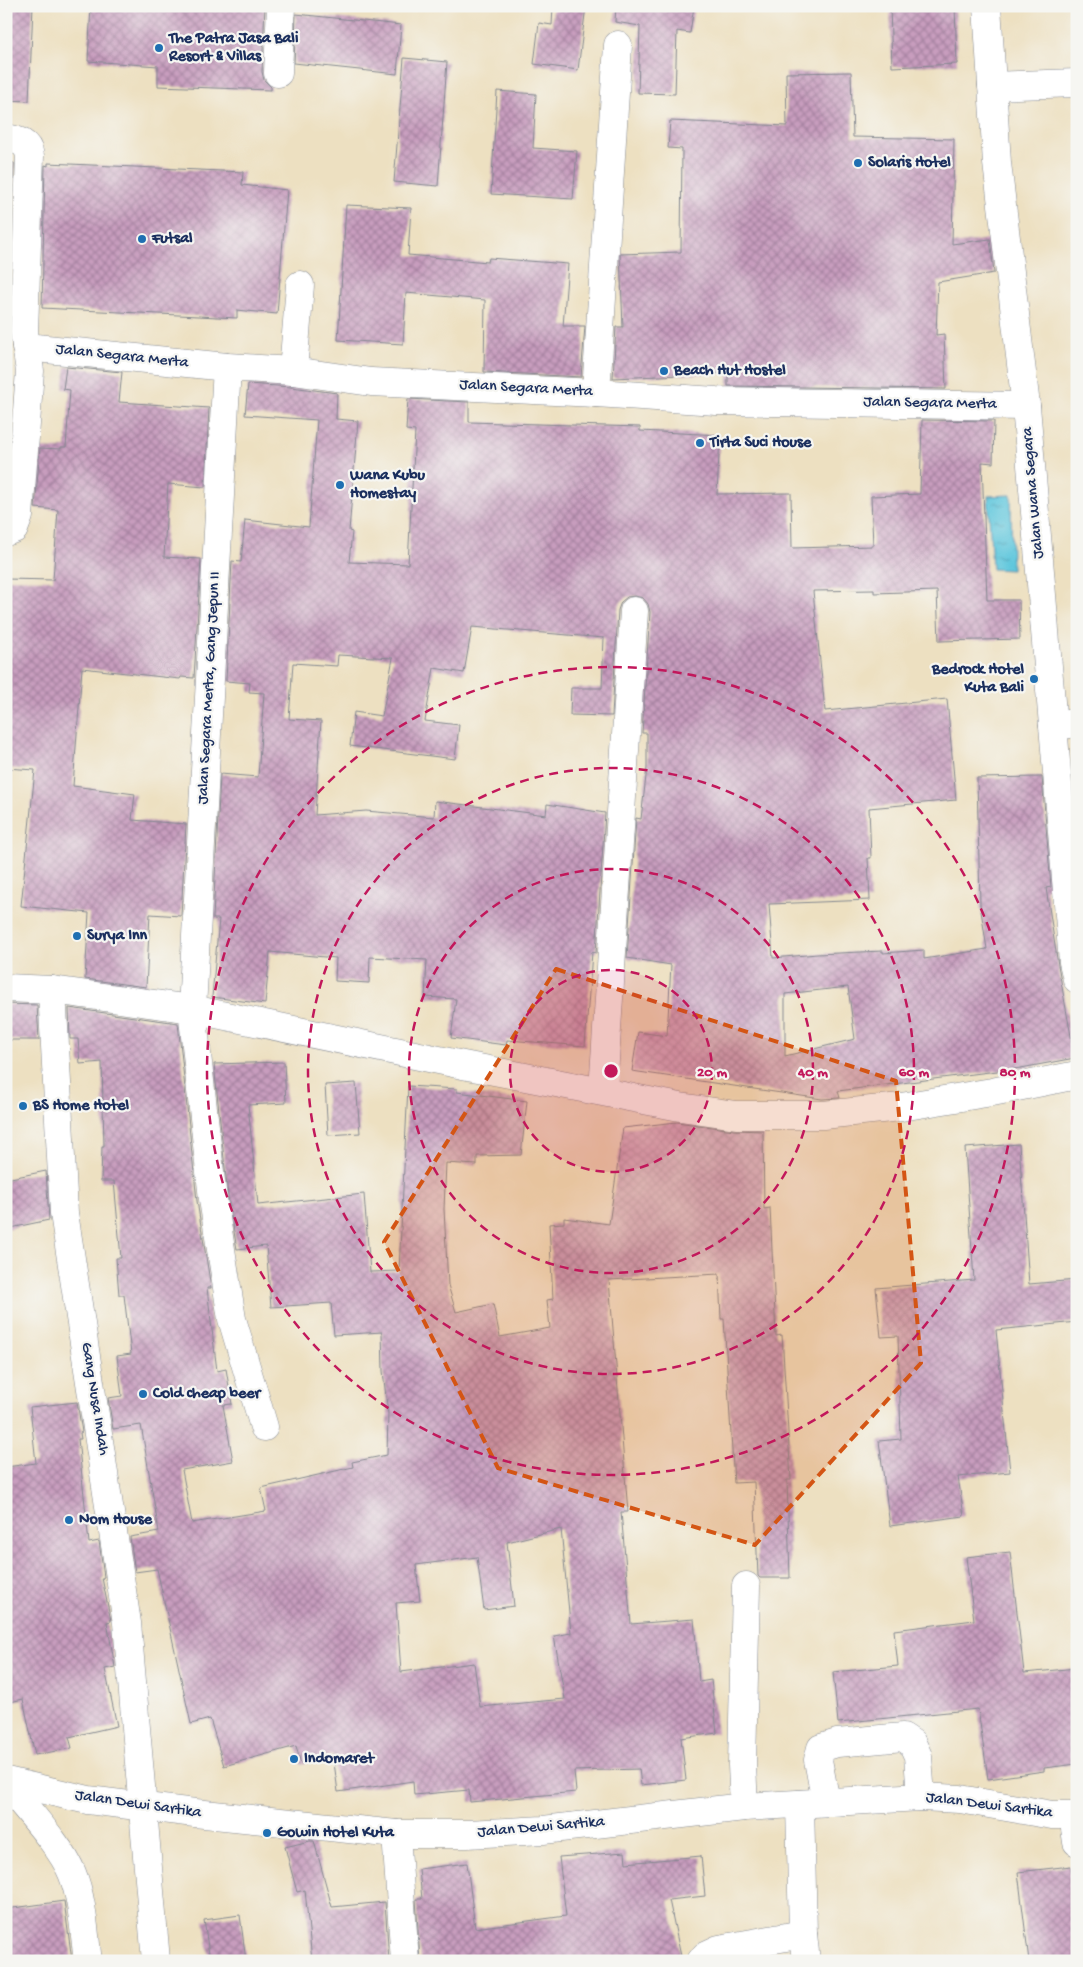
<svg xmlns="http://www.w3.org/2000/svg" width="1083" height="1967" font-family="'Gochi Hand',sans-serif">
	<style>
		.water { fill: url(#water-ripples); stroke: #3e7b9e }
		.building { fill: url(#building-cross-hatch); fill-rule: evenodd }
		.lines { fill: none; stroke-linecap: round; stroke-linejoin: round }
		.minor-casing { stroke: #848890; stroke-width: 29 }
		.minor { stroke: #fff; stroke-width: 28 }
		.marked { fill: #d45514; fill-opacity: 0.2; stroke: #d45514; stroke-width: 4; stroke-dasharray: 10 6; stroke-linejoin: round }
		.ring { fill: none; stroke: #c2185b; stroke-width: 2.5; stroke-dasharray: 9 6 }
		.poi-dot { fill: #1f6fb2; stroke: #f6f6f2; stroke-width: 2 }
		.labels { text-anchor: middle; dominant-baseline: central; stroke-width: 4.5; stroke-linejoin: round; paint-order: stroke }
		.poi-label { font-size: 16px; font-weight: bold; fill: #1b2f5e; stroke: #f6f6f2; text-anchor: start }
		.street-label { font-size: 16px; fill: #1b2f5e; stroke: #f6f6f2 }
		.centre { fill: #c2185b; stroke: #f6f6f2; stroke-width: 2.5 }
		.ring-label { font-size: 15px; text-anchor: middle; font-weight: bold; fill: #c2185b; stroke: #f6f6f2; stroke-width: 4.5; stroke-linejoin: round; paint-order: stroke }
	</style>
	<defs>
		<pattern id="water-ripples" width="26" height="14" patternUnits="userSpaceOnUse" patternTransform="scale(1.25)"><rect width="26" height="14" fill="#60c7dd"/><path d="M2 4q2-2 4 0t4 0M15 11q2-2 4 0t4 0" fill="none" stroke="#4ea2b6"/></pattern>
		<pattern id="building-cross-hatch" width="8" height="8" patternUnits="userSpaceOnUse" patternTransform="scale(1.25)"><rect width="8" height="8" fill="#c89dbe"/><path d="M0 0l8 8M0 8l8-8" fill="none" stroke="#a2809e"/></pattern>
	</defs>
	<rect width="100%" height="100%" fill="#f6f6f2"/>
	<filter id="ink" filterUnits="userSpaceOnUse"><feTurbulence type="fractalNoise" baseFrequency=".02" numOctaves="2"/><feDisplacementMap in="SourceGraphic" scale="10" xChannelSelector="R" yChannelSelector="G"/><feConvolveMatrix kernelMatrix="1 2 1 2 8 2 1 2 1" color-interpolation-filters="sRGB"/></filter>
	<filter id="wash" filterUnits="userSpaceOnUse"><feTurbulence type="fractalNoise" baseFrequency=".0096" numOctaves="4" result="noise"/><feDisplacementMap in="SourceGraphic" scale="20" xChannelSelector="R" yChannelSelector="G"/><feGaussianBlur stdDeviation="1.12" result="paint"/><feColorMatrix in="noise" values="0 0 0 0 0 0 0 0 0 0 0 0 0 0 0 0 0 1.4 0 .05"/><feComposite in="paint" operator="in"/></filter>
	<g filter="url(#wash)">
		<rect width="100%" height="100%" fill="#ede0c1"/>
		<!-- water -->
		<path class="water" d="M1011 495 1012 570 992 569 988 496Z"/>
		<g id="blocks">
			<!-- building -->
			<g class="building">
				<path d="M6 6H33L29 101 6 100Z"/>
				<path d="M91 6H265L262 72 264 80 271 87V90L158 86V66L88 61Z"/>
				<path d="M553 6H586L578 70 534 64 539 23 552 25Z"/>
				<path d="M616 6H694L690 33 677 31 675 94 638 93 640 26 615 22Z"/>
				<path d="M890 6H955L957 64 892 67Z"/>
				<path d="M296 14 401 25 397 74 294 63Z"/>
				<path d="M404 58 447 62 438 186 394 182Z"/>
				<path d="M851 72 853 137 954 139 952 244 990 239 994 273 938 282 936 335 944 334 946 389 728 386V373L613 378 616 327H623L620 254 681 252 682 149 668 148 670 121 787 126 786 73Z"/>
				<path d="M497 91 536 94 533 148 577 151 573 199 491 194Z"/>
				<path d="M6 162 14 163 11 245 6 244Z"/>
				<path d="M48 163 243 172 242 185 287 190 277 314 237 310V318L42 308 45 165 48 166Z"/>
				<path d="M346 205 411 208 408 255 488 262 489 258 568 264 563 326H585L581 377 484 372 485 300 406 293 403 344 338 340Z"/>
				<path d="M66 367 122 372 119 402 209 408 205 487 168 484 164 557 201 559 194 678 181 677 180 679 82 668 73 786 135 794 132 820 186 824 181 916 150 914 146 987 85 979 89 913 21 906 35 770 6 768V579L53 580 58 510 35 508 40 448 61 449V447H66L70 390 63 389Z"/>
				<path d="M248 384 291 387 337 393 336 419 358 421 349 531 352 532 349 562 408 564 415 431 406 430 408 399 469 402V422L640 427V431L720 435 717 494 791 493 792 548 873 546 871 496 920 494 922 420 994 421 993 463 982 462 987 600H1019L1020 639 939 641 937 591 874 593V590L813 591 825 711 947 699 956 800 869 808 871 858H868L870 900 769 904 773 958 817 954 883 951V953L924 950V959L987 949 980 904 977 778 1042 777 1051 887 1046 888 1058 965 1075 1058 1021 1068 838 1091 840 1098 822 1099 632 1071 638 1032 667 1036 671 965 627 958 636 818 641 819 647 768V733H642L650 612 648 604 643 598 635 596 627 597 621 602 618 610 612 716 570 715 571 688H602L604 638 472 627 464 673 434 668 425 721 459 725 455 759 350 746 354 712 382 716 393 658 338 655 337 666 293 663 289 719 321 721 315 815 366 811 434 817 435 801 546 815 547 804 605 813 596 953 592 952 585 1046 507 1040 506 1045 451 1038 456 999 425 997 427 960 370 957 369 983 335 981 336 958 270 952 265 1004 212 997 219 919H213L220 774 258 777 264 693 249 692 250 683 226 681 232 561 241 562 245 520 309 527 317 420 245 415ZM848 987 855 1039 785 1056V994Z"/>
				<path d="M6 1004 37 1005 39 1040H6Z"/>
				<path d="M69 1008 178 1023 197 1201 211 1288H207L217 1371 226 1369 232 1404 223 1405 233 1461 182 1470 192 1523 266 1511 261 1488 353 1467 352 1462 387 1455 388 1414 383 1371 382 1332 334 1335 331 1303 271 1307 266 1246 237 1249 228 1197 214 1064 284 1062 286 1103 248 1105 258 1205 364 1194 370 1272 399 1271 408 1086 457 1089V1092L527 1101 521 1155 477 1156V1165L446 1163 444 1209 448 1285 456 1312 493 1304 500 1337 550 1328 547 1300 553 1299 549 1224 564 1223V1218L609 1224 623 1128 677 1122 734 1130 763 1131 764 1209 770 1208 776 1336 782 1335 791 1480H787L790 1578H760L758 1576 754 1482 734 1483 724 1319H721L719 1274 609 1280 628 1512H621L631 1624 694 1619 699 1682 711 1680 717 1733 681 1738 686 1780 641 1785 639 1769 574 1771 576 1792 470 1802 469 1790 414 1795 413 1781 338 1792 333 1755 301 1764 296 1746 224 1766 210 1719 191 1724 157 1569 135 1572 130 1537 159 1532 141 1425 113 1429 108 1398 122 1396 117 1356 131 1354 124 1295H119L116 1258H121L114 1181H101L102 1146H104L102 1062 80 1064 78 1039H70ZM561 1529 571 1633 554 1636 565 1699 480 1707 474 1663 401 1672 396 1603 420 1601 416 1565 477 1557 484 1610 514 1606 507 1542Z"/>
				<path d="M356 1083 360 1133 328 1135 325 1085Z"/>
				<path d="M1019 1144 1029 1284 1077 1280V1322L996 1330 1010 1472 958 1477 964 1516 890 1526 879 1441 901 1439 898 1336 881 1337 876 1288 974 1280 965 1148Z"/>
				<path d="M46 1171 49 1220 6 1229V1179Z"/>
				<path d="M77 1402 82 1432 80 1433 81 1439H78L89 1543 99 1541 104 1577 102 1578 111 1621 107 1622 115 1667 105 1669 117 1726 69 1737 72 1748 35 1755 23 1699 6 1703V1467L36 1463 30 1407Z"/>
				<path d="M1010 1552 1024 1673 1077 1668V1764L1044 1768V1771L988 1779 978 1709 838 1723 833 1672 898 1666 894 1630 974 1620 966 1557Z"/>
				<path d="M310 1841H314L332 1907 385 1902 389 1961H312L305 1890 297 1892 285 1847Z"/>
				<path d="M625 1852 626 1863 701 1856 705 1896 669 1900 682 1961H420L416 1899H422L419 1869 467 1863 475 1928 566 1916 559 1857Z"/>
				<path d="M1071 1866 1077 1913V1961H1029L1018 1872Z"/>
				<path d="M64 1901 72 1961H6V1909Z"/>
				<path d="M240 1915 246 1961H210L204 1920Z"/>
			</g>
		</g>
	</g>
	<g filter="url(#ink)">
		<use href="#blocks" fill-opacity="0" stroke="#848890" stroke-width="1"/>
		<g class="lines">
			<!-- minor casing -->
			<g class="minor-casing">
				<g id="minor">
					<path d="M987 6 997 163 1026 406 1073 962 1077 979"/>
					<path d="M278 73 281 6"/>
					<path d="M992 86 1077 83"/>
					<path d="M6 138C18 140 28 142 30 156L24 332 30 371 19 516 14 529 6 532"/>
					<path d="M26 347 227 367 293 371 371 382 596 393 716 401 1026 406"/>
					<path d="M227 367 192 1009 463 1065 680 1107 736 1115H823L901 1107 992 1092 1077 1075"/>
					<path d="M293 371 300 285"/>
					<path d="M596 393 618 45"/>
					<path d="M1053 726 1077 723"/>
					<path d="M6 988 52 990 192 1009 213 1199 232 1319 264 1427"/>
					<path d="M52 990 64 1213 127 1623 156 1961"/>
					<path d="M603 1091 634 611"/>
					<path d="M6 1781 88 1800 195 1813 396 1834H467L543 1830 744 1807 921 1797 960 1799 1052 1815H1077"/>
					<path d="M6 1783C25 1808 61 1846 72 1873 83 1900 84 1932 88 1961"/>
					<path d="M826 1802 818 1760 821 1748 837 1743 903 1737 912 1743 918 1756 921 1797"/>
					<path d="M800 1804 803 1934 806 1961"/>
					<path d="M744 1807 742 1765 746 1586"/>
					<path d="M1073 1815 1077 1842"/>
					<path d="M396 1834 405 1961"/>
					<path d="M701 1961 706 1955 719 1949 803 1934"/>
				</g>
			</g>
			<!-- minor -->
			<use href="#minor" class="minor"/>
		</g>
	</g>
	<!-- marked area -->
	<path class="marked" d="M556 969 896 1081 921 1363 755 1545 498 1468 384 1242Z"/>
	<!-- distance rings -->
	<circle cx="611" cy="1071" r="101" fill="#c2185b" fill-opacity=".12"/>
	<g class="ring">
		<circle cx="611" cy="1071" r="101"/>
		<circle cx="611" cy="1071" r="202"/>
		<circle cx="611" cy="1071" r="303"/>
		<circle cx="611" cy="1071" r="404"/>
	</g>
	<!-- markers -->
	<g class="poi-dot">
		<circle cx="159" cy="48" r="5"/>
		<circle cx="858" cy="163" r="5"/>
		<circle cx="142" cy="239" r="5"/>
		<circle cx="664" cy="371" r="5"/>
		<circle cx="700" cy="443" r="5"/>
		<circle cx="340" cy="485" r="5"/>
		<circle cx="1034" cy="679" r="5"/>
		<circle cx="77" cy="936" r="5"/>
		<circle cx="23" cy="1106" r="5"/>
		<circle cx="143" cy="1394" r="5"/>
		<circle cx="69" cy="1520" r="5"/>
		<circle cx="294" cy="1759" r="5"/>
		<circle cx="267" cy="1833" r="5"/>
	</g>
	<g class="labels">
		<!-- poi labels -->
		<g class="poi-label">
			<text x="169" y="39">The Patra Jasa Bali<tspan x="169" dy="18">Resort &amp; Villas</tspan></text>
			<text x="868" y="163">Solaris Hotel</text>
			<text x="152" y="239">Futsal</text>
			<text x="674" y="371">Beach Hut Hostel</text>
			<text x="710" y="443">Tirta Suci House</text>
			<text x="350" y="476">Wana Kubu<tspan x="350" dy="18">Homestay</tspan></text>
			<text x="1024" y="670" text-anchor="end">Bedrock Hotel<tspan x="1024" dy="18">Kuta Bali</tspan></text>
			<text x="87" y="936">Surya Inn</text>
			<text x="33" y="1106">BS Home Hotel</text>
			<text x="153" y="1394">Cold cheap beer</text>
			<text x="79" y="1520">Nom House</text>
			<text x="304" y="1759">Indomaret</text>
			<text x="277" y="1833">Gowin Hotel Kuta</text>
		</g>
		<!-- street labels -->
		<g class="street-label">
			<text transform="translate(122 357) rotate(6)">Jalan Segara Merta</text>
			<text transform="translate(526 389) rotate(3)">Jalan Segara Merta</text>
			<text transform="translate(930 404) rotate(1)">Jalan Segara Merta</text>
			<text transform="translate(1034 493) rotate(-95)">Jalan Wana Segara</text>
			<text transform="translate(210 688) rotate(-87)">Jalan Segara Merta, Gang Jepun II</text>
			<text transform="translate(94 1399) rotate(81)">Gang Nusa Indah</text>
			<text transform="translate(138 1805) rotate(8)">Jalan Dewi Sartika</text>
			<text transform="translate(989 1806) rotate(7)">Jalan Dewi Sartika</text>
			<text transform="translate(541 1828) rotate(-5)">Jalan Dewi Sartika</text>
		</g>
	</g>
	<circle cx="611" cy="1071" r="8" class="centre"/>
	<g class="ring-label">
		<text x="712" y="1076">20 m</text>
		<text x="813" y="1076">40 m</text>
		<text x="914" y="1076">60 m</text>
		<text x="1015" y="1076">80 m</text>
	</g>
	<!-- margin -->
	<rect width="1083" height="1967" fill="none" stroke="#f6f6f2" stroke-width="25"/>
</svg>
